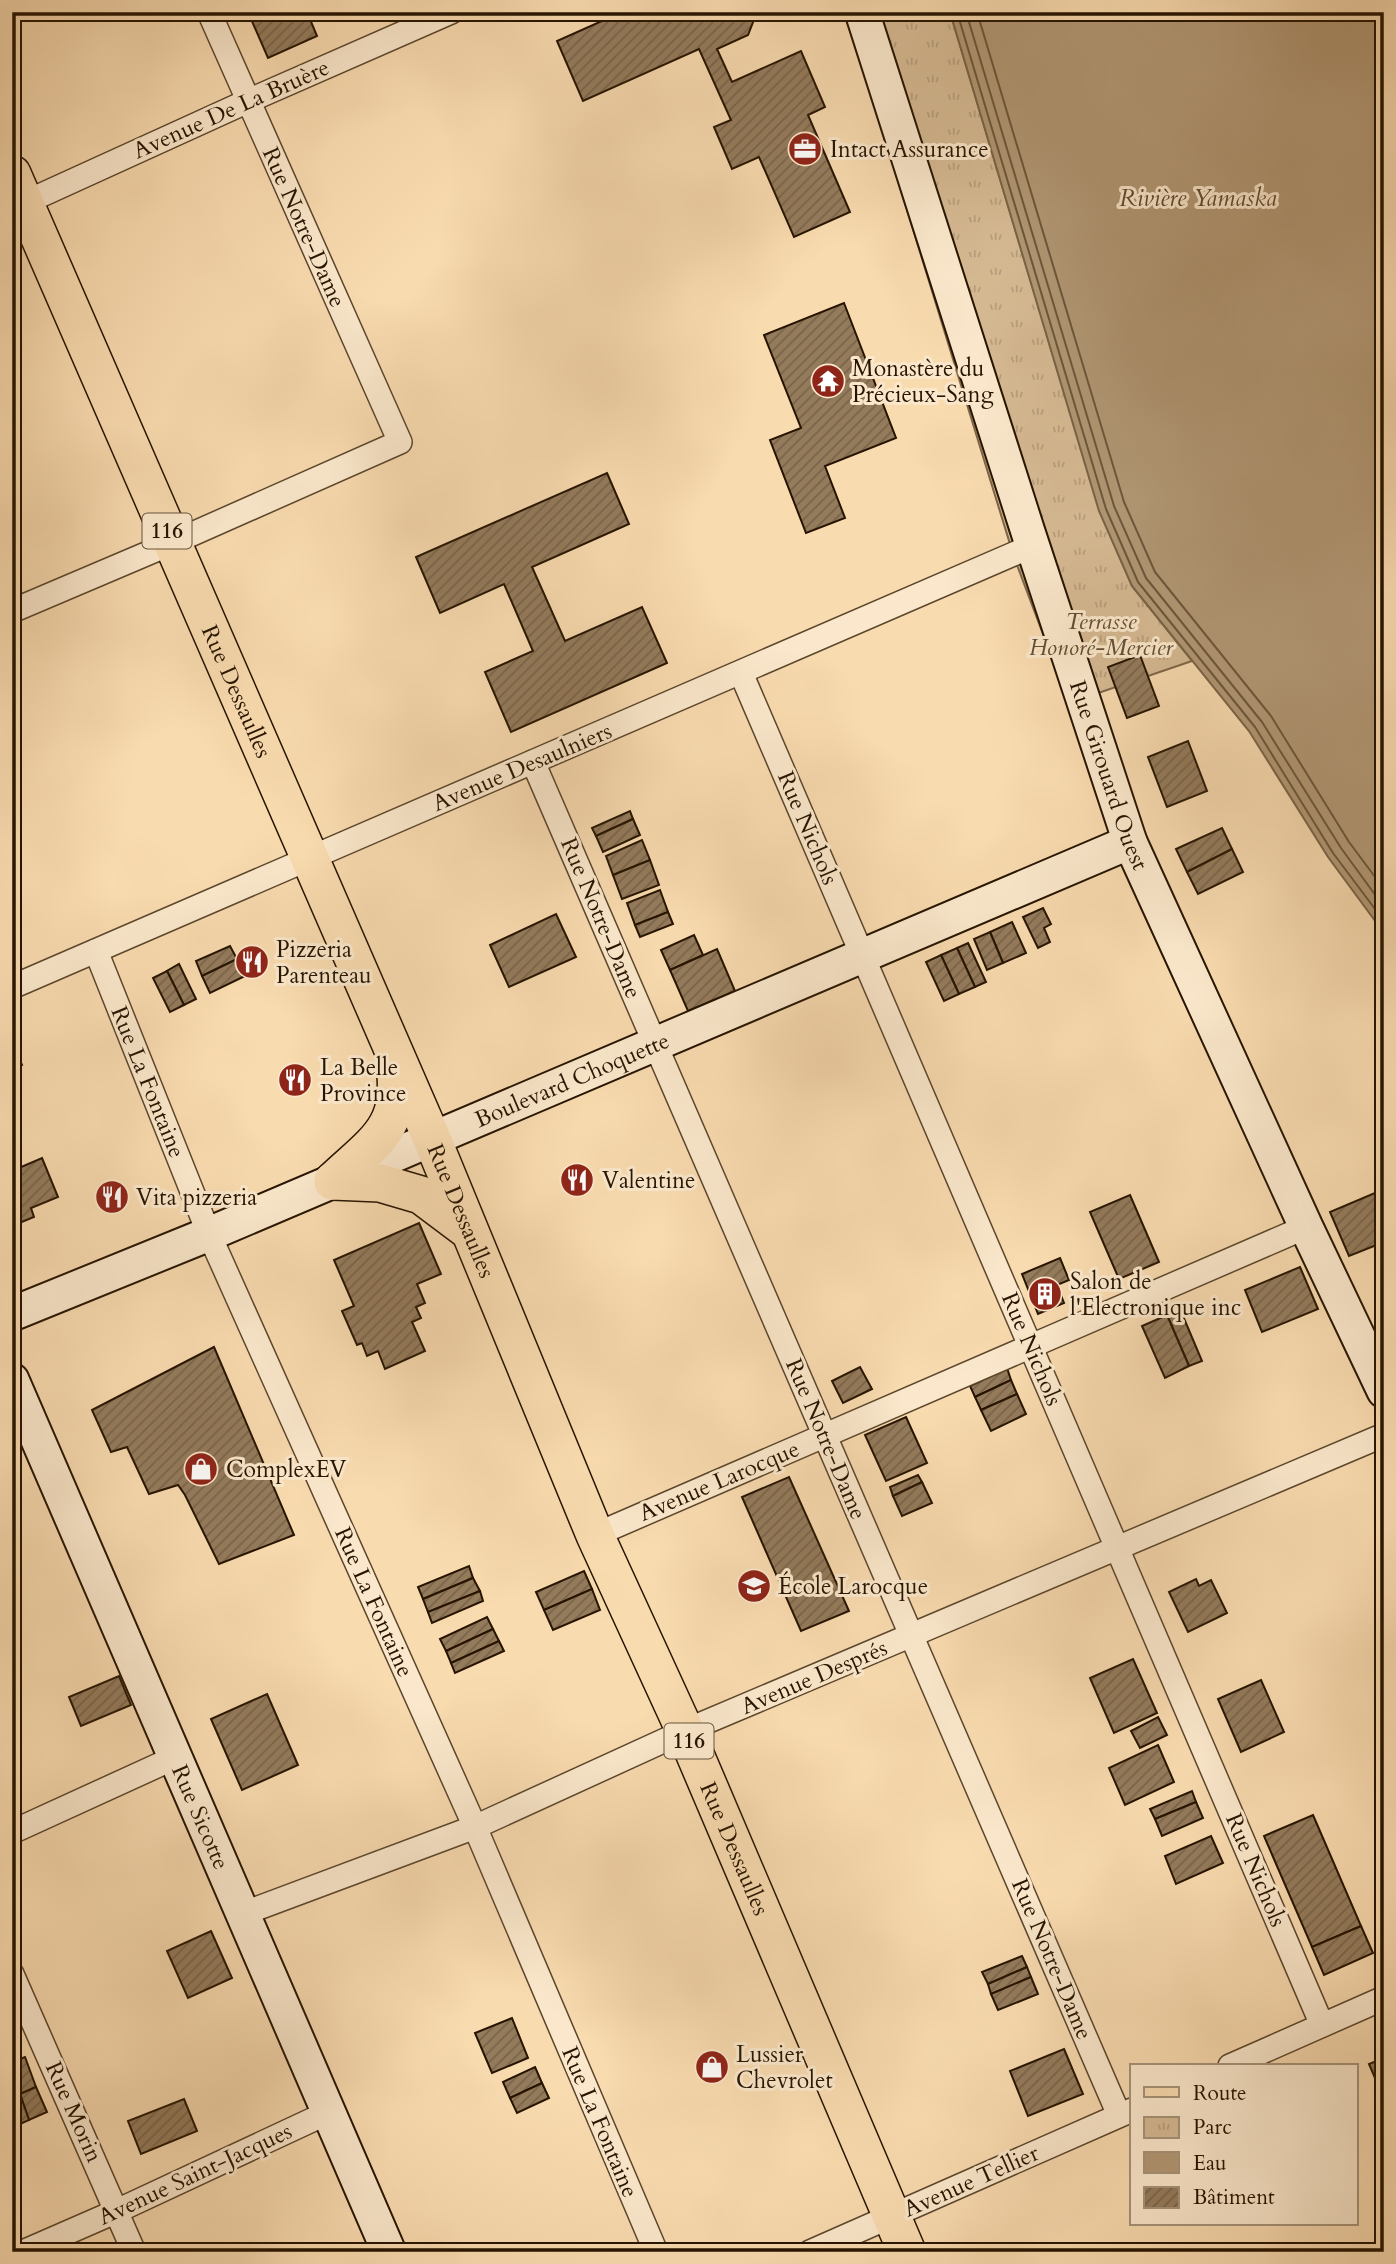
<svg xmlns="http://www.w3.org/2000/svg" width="1396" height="2264" font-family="Cardo,serif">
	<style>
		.park { fill: url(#park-tufts); stroke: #7e6649; stroke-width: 2 }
		.water { fill: #b19774; stroke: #796346; stroke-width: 2 }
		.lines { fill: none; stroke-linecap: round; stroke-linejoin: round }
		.shore { stroke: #6c563a; stroke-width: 2 }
		.building { fill: url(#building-hatch); stroke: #261400; stroke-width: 2 }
		.street-casing { stroke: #5b462c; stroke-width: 26 }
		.secondary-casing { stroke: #261400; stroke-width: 37 }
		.primary-casing { stroke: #261400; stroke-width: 40 }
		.street { stroke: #fbe8cc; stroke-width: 23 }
		.secondary { stroke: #fbe8cc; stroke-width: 33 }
		.primary { stroke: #f9dbb0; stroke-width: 37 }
		.labels { text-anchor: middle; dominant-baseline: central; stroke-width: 6; stroke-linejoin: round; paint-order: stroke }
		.shield { fill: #fbe8cc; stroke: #66543d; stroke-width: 2 }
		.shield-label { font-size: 21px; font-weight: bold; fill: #261400 }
		.street-label { font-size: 23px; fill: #261400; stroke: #fbe8cc }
		.poi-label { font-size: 23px; fill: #261400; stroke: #fbe8cc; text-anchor: start }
		.park-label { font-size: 23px; font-style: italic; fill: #634e33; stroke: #fbe8cc }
		.water-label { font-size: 24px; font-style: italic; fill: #5e482e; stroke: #fbe8cc }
	</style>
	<defs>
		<pattern id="park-tufts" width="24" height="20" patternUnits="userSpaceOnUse" patternTransform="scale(1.75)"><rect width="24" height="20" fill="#d5b992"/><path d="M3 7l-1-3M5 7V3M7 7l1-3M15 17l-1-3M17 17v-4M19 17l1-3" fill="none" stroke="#b79e7c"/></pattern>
		<pattern id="building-hatch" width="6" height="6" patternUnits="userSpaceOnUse" patternTransform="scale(1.75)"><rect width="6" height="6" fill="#947b5c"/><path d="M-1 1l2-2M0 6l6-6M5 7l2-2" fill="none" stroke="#79644a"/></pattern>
	</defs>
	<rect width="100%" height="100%" fill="#f9dbb0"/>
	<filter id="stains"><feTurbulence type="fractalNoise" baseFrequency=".00286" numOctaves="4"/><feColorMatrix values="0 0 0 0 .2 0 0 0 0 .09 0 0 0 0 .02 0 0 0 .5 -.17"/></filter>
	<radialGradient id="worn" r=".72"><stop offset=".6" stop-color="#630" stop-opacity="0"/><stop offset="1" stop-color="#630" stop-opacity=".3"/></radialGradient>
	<!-- park -->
	<path class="park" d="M846 12H950L1100 512 1132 586 1192 661 1069 703 1014 557Z"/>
	<!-- water -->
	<path class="water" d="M950 12H1384V933L1328 857 1249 731 1132 586 1099 511Z"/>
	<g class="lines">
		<!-- shore -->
		<g class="shore">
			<path d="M957 12 1106 509 1138 582 1255 727 1333 853 1384 921"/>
			<path d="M966 12 1114 506 1146 578 1262 722 1341 848 1384 907"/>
			<path d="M977 12 1124 502 1155 572 1271 716 1349 842 1384 889"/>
		</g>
	</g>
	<!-- building -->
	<g class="building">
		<path d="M248 12H307L317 36 268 58Z"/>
		<path d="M622 12H757L748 35 717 49 732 82 801 51 825 107 808 115 850 212 794 237 759 157 732 169 714 127 731 120 699 49 583 101 557 41Z"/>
		<path d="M844 303 896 438 825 466 845 518 806 533 770 440 801 428 764 335Z"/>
		<path d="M607 473 629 524 532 567 565 641 642 607 667 663 511 732 485 672 533 651 504 584 440 613 416 557Z"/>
		<path d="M1140 655 1159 706 1127 718 1108 667Z"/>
		<path d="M1188 741 1207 791 1167 807 1148 757Z"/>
		<path d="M630 811 633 819 596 836 592 828Z"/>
		<path d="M633 819 640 835 603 852 596 836Z"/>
		<path d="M1222 828 1232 849 1187 872 1176 849Z"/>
		<path d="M642 840 650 860 613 875 606 856Z"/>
		<path d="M1232 849 1243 872 1198 894 1187 872Z"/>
		<path d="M650 860 659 885 622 899 613 875Z"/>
		<path d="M660 890 668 912 635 925 627 903Z"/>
		<path d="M1043 908 1051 924 1044 928 1050 942 1038 948 1023 917Z"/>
		<path d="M668 912 673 924 640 937 635 925Z"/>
		<path d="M556 914 576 957 509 987 490 945Z"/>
		<path d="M1012 922 1026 953 1003 963 990 932Z"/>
		<path d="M990 932 1003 963 987 970 974 939Z"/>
		<path d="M694 935 703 955 670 970 661 950Z"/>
		<path d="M968 943 986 982 975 987 957 948Z"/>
		<path d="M230 946 237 959 202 976 196 961Z"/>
		<path d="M957 948 975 987 959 994 941 955Z"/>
		<path d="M717 949 735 991 688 1011 670 970Z"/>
		<path d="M941 955 959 994 944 1001 926 962Z"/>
		<path d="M237 959 245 976 210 993 202 976Z"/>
		<path d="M179 964 196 999 184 1005 167 971Z"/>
		<path d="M167 971 184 1005 170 1012 153 978Z"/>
		<path d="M12 1043 22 1065 12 1069Z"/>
		<path d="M42 1158 58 1197 31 1208 34 1217 12 1226V1171Z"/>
		<path d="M1382 1190 1384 1242 1349 1256 1330 1212Z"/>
		<path d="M1130 1195 1159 1262 1119 1279 1090 1212Z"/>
		<path d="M419 1223 441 1274 417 1284 425 1303 416 1307 421 1318 412 1322 425 1351 385 1369 378 1351 367 1356 362 1343 357 1345 342 1311 354 1306 334 1260Z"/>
		<path d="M1060 1258 1069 1280 1057 1285 1064 1303 1038 1314 1022 1274Z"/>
		<path d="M1300 1267 1318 1309 1262 1332 1245 1290Z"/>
		<path d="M1180 1309 1202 1361 1189 1366 1167 1315Z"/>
		<path d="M1167 1315 1189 1366 1165 1378 1142 1326Z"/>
		<path d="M214 1347 294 1535 219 1564 185 1495 178 1485 149 1494 127 1447 111 1452 92 1410Z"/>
		<path d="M860 1367 872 1389 843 1403 832 1381Z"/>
		<path d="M1007 1368 1011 1380 975 1397 970 1386Z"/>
		<path d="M1011 1380 1017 1394 981 1410 975 1397Z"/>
		<path d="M1017 1394 1026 1414 991 1431 981 1410Z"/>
		<path d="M906 1417 927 1463 886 1481 865 1435Z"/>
		<path d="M918 1475 922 1482 893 1496 890 1487Z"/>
		<path d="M789 1477 849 1611 801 1631 742 1497Z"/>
		<path d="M922 1482 932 1503 902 1516 893 1496Z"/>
		<path d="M469 1566 473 1578 423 1599 418 1587Z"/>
		<path d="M584 1571 592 1589 544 1610 536 1592Z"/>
		<path d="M473 1578 480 1591 428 1612 423 1599Z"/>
		<path d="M1196 1579 1199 1586 1211 1580 1227 1613 1188 1632 1169 1592Z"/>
		<path d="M592 1589 600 1610 553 1630 544 1610Z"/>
		<path d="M480 1591 483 1601 432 1623 428 1612Z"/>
		<path d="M487 1617 493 1629 446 1651 440 1639Z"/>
		<path d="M493 1629 499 1641 451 1663 446 1651Z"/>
		<path d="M499 1641 504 1651 455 1673 451 1663Z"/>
		<path d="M1133 1659 1157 1713 1114 1733 1090 1678Z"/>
		<path d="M119 1676 131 1705 81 1726 69 1697Z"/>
		<path d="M1261 1680 1284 1732 1241 1752 1218 1699Z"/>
		<path d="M267 1694 298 1765 242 1790 211 1719Z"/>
		<path d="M1158 1717 1167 1735 1140 1748 1131 1731Z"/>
		<path d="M1158 1745 1174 1782 1125 1805 1109 1768Z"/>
		<path d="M1192 1791 1196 1802 1155 1819 1150 1809Z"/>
		<path d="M1196 1802 1203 1818 1162 1836 1155 1819Z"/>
		<path d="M1313 1815 1361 1926 1312 1947 1264 1836Z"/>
		<path d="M1211 1836 1223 1863 1176 1884 1165 1856Z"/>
		<path d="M1361 1926 1373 1953 1324 1975 1312 1947Z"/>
		<path d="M211 1931 232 1978 188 1998 167 1951Z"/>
		<path d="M1022 1956 1027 1967 988 1984 982 1972Z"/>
		<path d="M1027 1967 1031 1977 991 1994 988 1984Z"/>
		<path d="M1031 1977 1038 1994 998 2010 991 1994Z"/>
		<path d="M512 2018 528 2058 492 2073 475 2033Z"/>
		<path d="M1064 2049 1083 2094 1028 2116 1010 2071Z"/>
		<path d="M25 2057 36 2087 20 2094 12 2074V2062Z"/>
		<path d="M1384 2058V2099L1369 2064Z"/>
		<path d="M535 2067 542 2083 510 2098 503 2082Z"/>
		<path d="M542 2083 549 2098 517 2113 510 2098Z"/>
		<path d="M36 2087 47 2112 29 2120 20 2094Z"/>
		<path d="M20 2094 29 2120 18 2125 12 2111V2097Z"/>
		<path d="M184 2099 197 2131 141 2154 128 2121Z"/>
	</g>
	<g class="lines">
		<!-- street casing -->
		<g class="street-casing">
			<g id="street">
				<path d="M13 208 248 101 451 12"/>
				<path d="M12 611 172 543 400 442 209 12"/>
				<path d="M741 673 1322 2025"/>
				<path d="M533 762 1119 2115"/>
				<path d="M96 951 209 1234 475 1827 656 2252"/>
				<path d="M12 987 1032 546"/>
				<path d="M595 1535 1306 1227"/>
				<path d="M12 1832 174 1758"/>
				<path d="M242 1914 475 1827 685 1731 1384 1435"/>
				<path d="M12 1974 134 2252"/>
				<path d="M1230 2066 1384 1998"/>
				<path d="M23 2252 117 2211 329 2112"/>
				<path d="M810 2252 1132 2110"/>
			</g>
		</g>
		<!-- secondary casing -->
		<g class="secondary-casing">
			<g id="secondary">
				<path id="s1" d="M862 12 1028 532 1130 842 1306 1227 1384 1391"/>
				<path id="s2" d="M12 1314 209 1234 1130 842"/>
				<path id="s3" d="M12 1380 389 2252"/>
			</g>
		</g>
		<!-- primary casing -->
		<g class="primary-casing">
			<g id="primary">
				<path id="s4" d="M12 174 432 1139 595 1535 685 1731 907 2252"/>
				<path d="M333 1181C373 1143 404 1128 395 1067"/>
				<path d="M333 1181 380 1183 421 1195 469 1231"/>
			</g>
		</g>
		<!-- street -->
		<use href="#street" class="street"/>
		<!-- secondary -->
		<use href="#secondary" class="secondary"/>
		<!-- primary -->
		<use href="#primary" class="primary"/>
	</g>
	<!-- icons -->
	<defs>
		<g id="office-disc" transform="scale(1.75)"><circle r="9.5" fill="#8f2418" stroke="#fbe8cc"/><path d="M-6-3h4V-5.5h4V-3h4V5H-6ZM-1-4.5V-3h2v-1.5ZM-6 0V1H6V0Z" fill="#fff"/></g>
		<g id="temple-disc" transform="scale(1.75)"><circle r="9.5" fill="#8f2418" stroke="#fbe8cc"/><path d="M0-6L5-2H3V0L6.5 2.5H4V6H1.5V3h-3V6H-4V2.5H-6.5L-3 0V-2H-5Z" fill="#fff"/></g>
		<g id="restaurant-disc" transform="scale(1.75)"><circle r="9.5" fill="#8f2418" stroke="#fbe8cc"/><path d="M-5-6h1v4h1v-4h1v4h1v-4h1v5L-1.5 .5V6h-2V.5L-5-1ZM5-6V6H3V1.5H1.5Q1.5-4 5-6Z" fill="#fff"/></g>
		<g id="building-disc" transform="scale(1.75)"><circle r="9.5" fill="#8f2418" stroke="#fbe8cc"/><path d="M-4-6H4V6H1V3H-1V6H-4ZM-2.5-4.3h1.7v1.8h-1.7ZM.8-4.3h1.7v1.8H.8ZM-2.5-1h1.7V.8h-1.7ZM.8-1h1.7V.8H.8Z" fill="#fff"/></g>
		<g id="shop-disc" transform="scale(1.75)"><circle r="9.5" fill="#8f2418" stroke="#fbe8cc"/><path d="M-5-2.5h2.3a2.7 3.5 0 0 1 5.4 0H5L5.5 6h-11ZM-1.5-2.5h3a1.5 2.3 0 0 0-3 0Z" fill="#fff"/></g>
		<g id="school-disc" transform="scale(1.75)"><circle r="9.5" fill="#8f2418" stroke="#fbe8cc"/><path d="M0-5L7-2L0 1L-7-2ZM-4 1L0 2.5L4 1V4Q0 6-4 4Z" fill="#fff"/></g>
	</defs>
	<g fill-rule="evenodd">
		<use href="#office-disc" x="805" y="149"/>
		<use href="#temple-disc" x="828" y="381"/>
		<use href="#restaurant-disc" x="252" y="962"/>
		<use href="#restaurant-disc" x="295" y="1080"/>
		<use href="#restaurant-disc" x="577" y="1180"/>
		<use href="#restaurant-disc" x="112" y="1197"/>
		<use href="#building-disc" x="1045" y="1294"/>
		<use href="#shop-disc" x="201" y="1469"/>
		<use href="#school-disc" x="754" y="1586"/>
		<use href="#shop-disc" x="712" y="2067"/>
	</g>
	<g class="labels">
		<!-- shield labels -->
		<g class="shield">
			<rect x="142.5" y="513.5" width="49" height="35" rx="5"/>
			<rect x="664.5" y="1723.5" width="49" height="35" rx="5"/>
		</g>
		<g class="shield-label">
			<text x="167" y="531">116</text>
			<text x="689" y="1741">116</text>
		</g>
		<!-- street labels -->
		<g class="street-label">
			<text transform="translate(231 109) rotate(-24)">Avenue De La Bruère</text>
			<text transform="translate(304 227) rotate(66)">Rue Notre-Dame</text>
			<text stroke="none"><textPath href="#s4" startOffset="564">Rue Dessaulles</textPath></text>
			<text transform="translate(522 767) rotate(-23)">Avenue Desaulniers</text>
			<text stroke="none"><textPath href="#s1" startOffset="802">Rue Girouard Ouest</textPath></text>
			<text transform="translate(808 828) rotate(67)">Rue Nichols</text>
			<text transform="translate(601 918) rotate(67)">Rue Notre-Dame</text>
			<text stroke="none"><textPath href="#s2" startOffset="607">Boulevard Choquette</textPath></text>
			<text transform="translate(148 1082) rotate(68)">Rue La Fontaine</text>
			<text stroke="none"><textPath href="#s4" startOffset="1130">Rue Dessaulles</textPath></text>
			<text transform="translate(1032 1349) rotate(67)">Rue Nichols</text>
			<text transform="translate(826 1439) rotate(67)">Rue Notre-Dame</text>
			<text transform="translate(719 1481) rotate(-23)">Avenue Larocque</text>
			<text transform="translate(374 1602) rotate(66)">Rue La Fontaine</text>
			<text transform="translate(814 1677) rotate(-23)">Avenue Després</text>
			<text stroke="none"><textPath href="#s3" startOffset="476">Rue Sicotte</textPath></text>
			<text stroke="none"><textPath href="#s4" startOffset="1824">Rue Dessaulles</textPath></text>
			<text transform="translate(1256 1870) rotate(67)">Rue Nichols</text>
			<text transform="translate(1052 1959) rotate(67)">Rue Notre-Dame</text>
			<text transform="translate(74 2112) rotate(66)">Rue Morin</text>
			<text transform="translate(600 2122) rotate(67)">Rue La Fontaine</text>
			<text transform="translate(195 2174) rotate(-25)">Avenue Saint-Jacques</text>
			<text transform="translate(971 2181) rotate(-24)">Avenue Tellier</text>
		</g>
		<!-- poi labels -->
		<g class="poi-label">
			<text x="830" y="149">Intact Assurance</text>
			<text x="852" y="368">Monastère du<tspan x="852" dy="26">Précieux-Sang</tspan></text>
			<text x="276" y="949">Pizzeria<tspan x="276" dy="26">Parenteau</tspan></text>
			<text x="320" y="1067">La Belle<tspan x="320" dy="26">Province</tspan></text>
			<text x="602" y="1180">Valentine</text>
			<text x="136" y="1197">Vita pizzeria</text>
			<text x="1070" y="1281">Salon de<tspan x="1070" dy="26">l'Electronique inc</tspan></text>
			<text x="226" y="1469">ComplexEV</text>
			<text x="778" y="1586">École Larocque</text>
			<text x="736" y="2054">Lussier<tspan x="736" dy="26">Chevrolet</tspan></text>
		</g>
		<!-- park labels -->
		<g class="park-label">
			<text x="1101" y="621">Terrasse<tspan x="1101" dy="26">Honoré-Mercier</tspan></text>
		</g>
		<!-- water labels -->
		<g class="water-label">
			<text x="1198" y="198">Rivière Yamaska</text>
		</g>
	</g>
	<!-- margin -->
	<rect width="1396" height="2264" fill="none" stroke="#f9dbb0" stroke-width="42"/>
	<rect x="14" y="14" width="1368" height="2236" fill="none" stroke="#261400" stroke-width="3.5"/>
	<rect x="21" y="21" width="1354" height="2222" fill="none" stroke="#261400" stroke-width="2"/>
	<!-- legend -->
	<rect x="1130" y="2064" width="228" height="161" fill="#fbe8cc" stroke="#a6937a" stroke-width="2"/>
	<rect x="1144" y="2087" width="35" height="10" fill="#f9dbb0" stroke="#a6937a" stroke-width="2"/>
	<text x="1193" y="2100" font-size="21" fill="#261400">Route</text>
	<rect x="1144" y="2117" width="35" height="21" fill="url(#park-tufts)" stroke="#a6937a" stroke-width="2"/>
	<text x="1193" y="2134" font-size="21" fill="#261400">Parc</text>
	<rect x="1144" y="2152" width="35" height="21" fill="#b19774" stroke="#a6937a" stroke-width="2"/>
	<text x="1193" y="2170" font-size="21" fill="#261400">Eau</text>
	<rect x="1144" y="2187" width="35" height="21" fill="url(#building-hatch)" stroke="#a6937a" stroke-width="2"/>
	<text x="1193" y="2204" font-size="21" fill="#261400">Bâtiment</text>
	<rect width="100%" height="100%" filter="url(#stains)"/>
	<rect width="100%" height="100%" fill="url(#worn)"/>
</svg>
